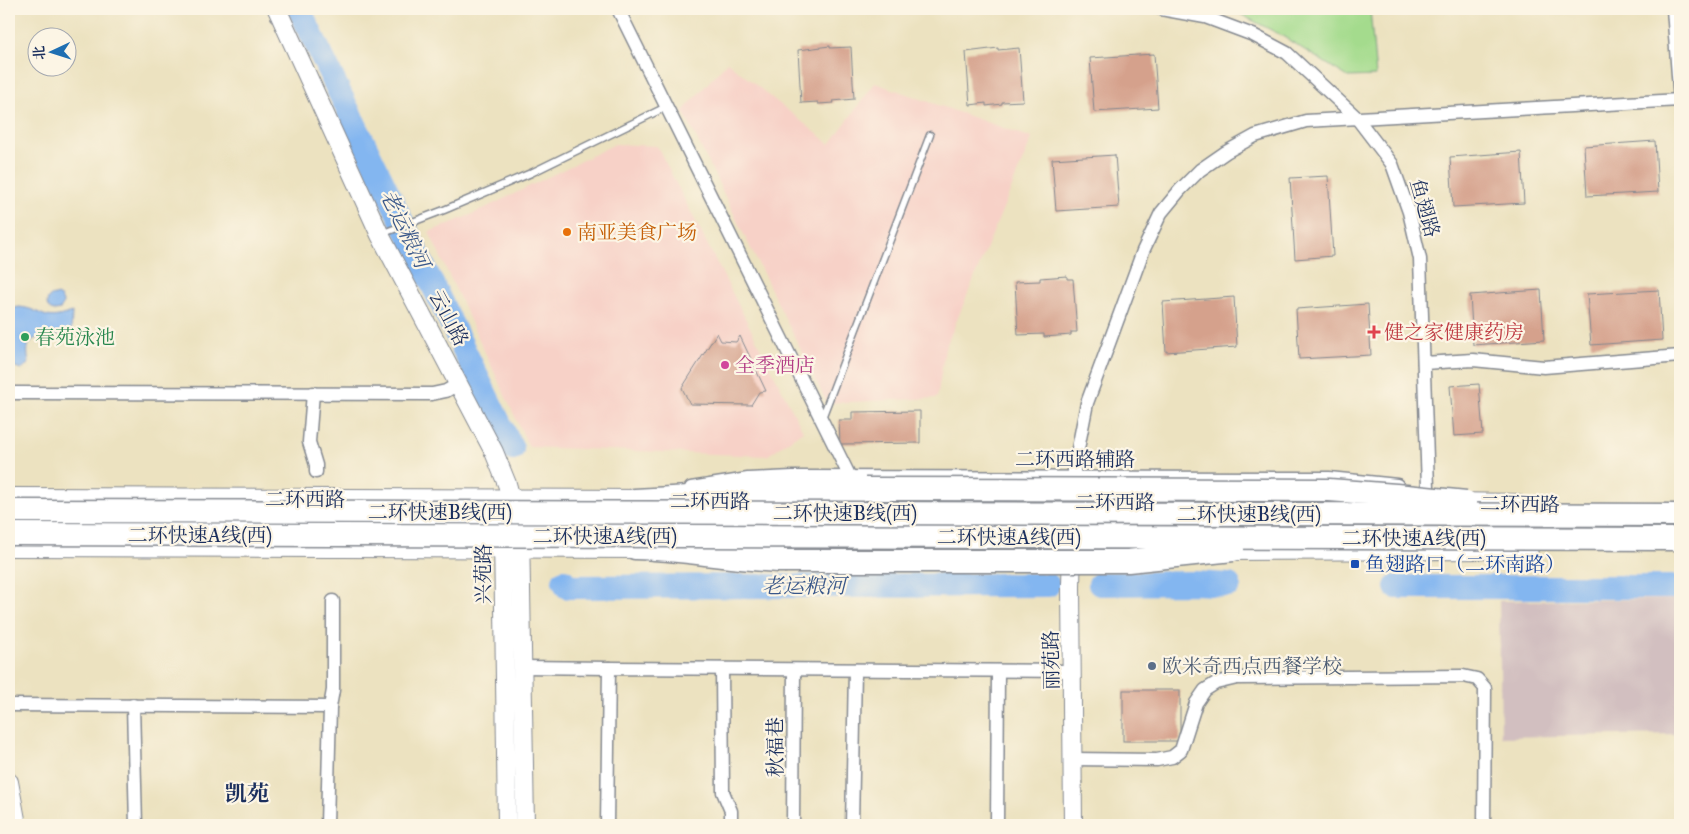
<svg xmlns="http://www.w3.org/2000/svg" width="1689" height="834" font-family="'IM FELL Great Primer','Noto Serif SC',serif">
	<style>
		.built { fill: #f7d1c7 }
		.industrial { fill: #d2bfc0 }
		.green { fill: #a4db8d; stroke: #608576 }
		.water { fill: #83b6f0; stroke: #4f72a7 }
		.lines { fill: none; stroke-linecap: round; stroke-linejoin: round }
		.river { stroke: #83b6f0; stroke-width: 24 }
		.building { fill: #d5a18c }
		.lane-casing { stroke: #84888f; stroke-width: 9 }
		.street-casing { stroke: #84888f; stroke-width: 15 }
		.secondary-casing { stroke: #84888f; stroke-width: 20 }
		.primary-casing { stroke: #84888f; stroke-width: 22 }
		.highway-casing { stroke: #84888f; stroke-width: 25 }
		.lane { stroke: #fff; stroke-width: 6 }
		.street { stroke: #fff; stroke-width: 12 }
		.secondary { stroke: #fff; stroke-width: 18 }
		.primary { stroke: #fff; stroke-width: 20 }
		.highway { stroke: #fff; stroke-width: 22 }
		.highway-bridge-casing { stroke: #84888f; stroke-width: 25; stroke-linecap: butt }
		.highway-bridge { stroke: #fff; stroke-width: 22 }
		.food-dot { fill: #e8710a; stroke: #fcf5e5; stroke-width: 2 }
		.health-dot { fill: #e0444e; stroke: #fcf5e5; stroke-width: 2 }
		.leisure-dot { fill: #2e9e5b; stroke: #fcf5e5; stroke-width: 2 }
		.hotel-dot { fill: #d1479c; stroke: #fcf5e5; stroke-width: 2 }
		.transit-dot { fill: #1a4fb4; stroke: #fcf5e5; stroke-width: 2 }
		.service-dot { fill: #5c6f8a; stroke: #fcf5e5; stroke-width: 2 }
		.labels { text-anchor: middle; dominant-baseline: central; stroke-width: 4.5; stroke-linejoin: round; paint-order: stroke }
		.street-label { font-size: 20px; fill: #1b2f5e; stroke: #fcf5e5 }
		.food-label { font-size: 20px; fill: #c56008; stroke: #fcf5e5; text-anchor: start }
		.health-label { font-size: 20px; fill: #be3a42; stroke: #fcf5e5; text-anchor: start }
		.leisure-label { font-size: 20px; fill: #27864d; stroke: #fcf5e5; text-anchor: start }
		.hotel-label { font-size: 20px; fill: #b23c85; stroke: #fcf5e5; text-anchor: start }
		.transit-label { font-size: 20px; fill: #164399; stroke: #fcf5e5; text-anchor: start }
		.service-label { font-size: 20px; fill: #4e5e75; stroke: #fcf5e5; text-anchor: start }
		.water-label { font-size: 21px; font-style: italic; fill: #3a588a; stroke: #fcf5e5 }
		.quarter-label { font-size: 22px; font-weight: bold; fill: #1b2f5e; stroke: #fcf5e5 }
	</style>
	<rect width="100%" height="100%" fill="#fcf5e5"/>
	<filter id="ink" filterUnits="userSpaceOnUse"><feTurbulence type="fractalNoise" baseFrequency=".02" numOctaves="2"/><feDisplacementMap in="SourceGraphic" scale="10" xChannelSelector="R" yChannelSelector="G"/><feConvolveMatrix kernelMatrix="1 2 1 2 8 2 1 2 1" color-interpolation-filters="sRGB"/></filter>
	<filter id="wash" filterUnits="userSpaceOnUse"><feTurbulence type="fractalNoise" baseFrequency=".0096" numOctaves="4" result="noise"/><feDisplacementMap in="SourceGraphic" scale="20" xChannelSelector="R" yChannelSelector="G"/><feGaussianBlur stdDeviation="1.12" result="paint"/><feColorMatrix in="noise" values="0 0 0 0 0 0 0 0 0 0 0 0 0 0 0 0 0 1.4 0 .05"/><feComposite in="paint" operator="in"/></filter>
	<g filter="url(#wash)">
		<rect width="100%" height="100%" fill="#ece2c0"/>
		<!-- built -->
		<g class="built">
			<path d="M727 62 830 144 875 83 1032 138 945 349 937 398 827 403 683 111Z"/>
			<path d="M615 144 657 146 803 431 767 456 529 447 429 232 473 214Z"/>
		</g>
		<!-- industrial -->
		<path class="industrial" d="M1680 599V734L1501 737 1499 601Z"/>
		<!-- green -->
		<path class="green" d="M1230 9H1370L1376 76 1348 77 1279 34Z"/>
		<!-- water -->
		<g class="water">
			<circle cx="55" cy="303" r="8"/>
			<path d="M19 307C44 309 41 324 72 312L71 335C60 335 31 332 28 347 27 352 28 358 29 363L22 369 15 367 12 358 11 309Z"/>
		</g>
		<g class="lines">
			<!-- river -->
			<g class="river">
				<path d="M299 9 512 449"/>
				<path d="M564 581 567 587 1048 585"/>
				<path d="M1100 584 1195 583 1229 585"/>
				<path d="M1396 587H1680"/>
			</g>
		</g>
		<g id="blocks">
			<!-- building -->
			<g class="building">
				<path d="M830 46V48L851 47 854 99 833 101 834 103 818 104V102L801 103 798 50Z"/>
				<path d="M998 48V50L1019 48 1023 101 1002 102V104L986 106V103L970 105 966 52Z"/>
				<path d="M1154 54 1158 108 1094 112 1090 58Z"/>
				<path d="M1655 141 1658 192 1587 196 1584 146Z"/>
				<path d="M1521 152 1524 203 1453 207 1450 157Z"/>
				<path d="M1115 155 1119 207 1056 211 1052 159Z"/>
				<path d="M1328 176 1333 256 1295 259 1290 178Z"/>
				<path d="M1067 276V279H1073L1077 332H1071V335L1044 337V334L1018 335 1015 282 1040 281V278Z"/>
				<path d="M1541 290 1544 340 1473 345 1470 295Z"/>
				<path d="M1659 290 1662 340 1591 345 1587 294Z"/>
				<path d="M1234 297 1237 347 1166 352 1163 302Z"/>
				<path d="M1368 304 1371 355 1299 359 1296 309Z"/>
				<path d="M717 333 721 341 736 342 740 336 766 391 759 392 751 405 690 404 682 388Z"/>
				<path d="M1479 384 1483 434 1454 436 1450 386Z"/>
				<path d="M920 411V443L840 444 839 420H852V412Z"/>
				<rect x="1123" y="690" width="57" height="51"/>
			</g>
		</g>
	</g>
	<g filter="url(#ink)">
		<use href="#blocks" fill-opacity="0" stroke="#84888f" stroke-width="1"/>
		<g class="lines">
			<!-- lane casing -->
			<g class="lane-casing">
				<g id="lane">
					<path d="M381 234 444 210 531 173 666 107"/>
					<path d="M822 418 930 135"/>
				</g>
			</g>
			<!-- street casing -->
			<g class="street-casing">
				<g id="street">
					<path d="M618 9 850 477"/>
					<path d="M1161 9 1205 17 1253 35 1287 53 1356 117 1392 164 1409 212 1420 259 1430 544"/>
					<path d="M1673 9 1680 102"/>
					<path d="M1424 363 1473 360 1544 367 1680 356"/>
					<path d="M9 393 432 394 446 391 460 383"/>
					<path d="M313 393 309 442 316 465V472"/>
					<path d="M1074 486V469L1087 403 1143 251 1161 213 1180 190 1200 170 1226 152 1255 136 1306 121 1680 100"/>
					<path d="M691 488 748 479 792 477 1329 478 1397 485"/>
					<path d="M522 667 609 668"/>
					<path d="M722 669 723 792 731 811V825"/>
					<path d="M9 705 330 707"/>
					<path d="M133 705 136 825"/>
					<path d="M1073 759 1157 760 1172 757 1181 750 1196 703 1205 690 1216 683 1237 678 1463 676 1477 679 1485 688 1484 825"/>
					<path d="M327 825 330 707 333 690V601"/>
					<path d="M607 825 609 668 1072 671"/>
					<path d="M793 825 794 670"/>
					<path d="M852 825 855 670"/>
					<path d="M997 825 998 671"/>
				</g>
			</g>
			<!-- secondary casing -->
			<g class="secondary-casing">
				<g id="secondary">
					<path d="M277 9 380 235 494 452 507 484 520 530 525 825"/>
					<path d="M503 535 507 825"/>
					<path d="M9 782 17 825"/>
					<path d="M1073 825 1071 587 1073 501"/>
				</g>
			</g>
			<!-- primary casing -->
			<g class="primary-casing">
				<g id="primary">
					<path d="M9 498 651 500"/>
					<path d="M807 501 1368 502"/>
					<path d="M1450 503 1516 504"/>
					<path d="M9 546 651 548"/>
					<path d="M732 548 1158 550"/>
					<path d="M1217 550 1528 549"/>
				</g>
			</g>
			<!-- highway casing -->
			<g class="highway-casing">
				<g id="highway">
					<path d="M635 500 814 490 865 489"/>
					<path d="M635 548C685 549 734 560 784 561"/>
				</g>
			</g>
			<!-- lane -->
			<use href="#lane" class="lane"/>
			<!-- street -->
			<use href="#street" class="street"/>
			<!-- secondary -->
			<use href="#secondary" class="secondary"/>
			<!-- primary -->
			<use href="#primary" class="primary"/>
			<!-- highway -->
			<use href="#highway" class="highway"/>
			<!-- highway-bridge casing -->
			<g class="highway-bridge-casing">
				<g id="highway-bridge">
					<path d="M865 489 1329 490 1396 495 1466 502"/>
					<path d="M9 511 1680 515"/>
					<path d="M9 534 1680 539"/>
					<path d="M784 561H1128L1233 550"/>
				</g>
			</g>
			<!-- highway-bridge -->
			<use href="#highway-bridge" class="highway-bridge"/>
		</g>
	</g>
	<!-- markers -->
	<circle class="food-dot" cx="567" cy="232" r="5"/>
	<path class="health-dot" d="M1371.5 324.5h5v5h5v5h-5v5h-5v-5h-5v-5h5z"/>
	<circle class="leisure-dot" cx="25" cy="337" r="5"/>
	<circle class="hotel-dot" cx="725" cy="365" r="5"/>
	<rect class="transit-dot" x="1350" y="559" width="10" height="10" rx="2.5"/>
	<circle class="service-dot" cx="1152" cy="666" r="5"/>
	<g class="labels">
		<!-- street labels -->
		<g class="street-label">
			<text transform="translate(1425 208) rotate(74)">鱼翅路</text>
			<text transform="translate(449 318) rotate(62)">云山路</text>
			<text x="1075" y="459">二环西路辅路</text>
			<text x="305" y="499">二环西路</text>
			<text x="710" y="501">二环西路</text>
			<text x="1115" y="502">二环西路</text>
			<text transform="translate(1520 504) rotate(1)">二环西路</text>
			<text x="440" y="512">二环快速B线(西)</text>
			<text x="845" y="513">二环快速B线(西)</text>
			<text x="1249" y="514">二环快速B线(西)</text>
			<text x="200" y="535">二环快速A线(西)</text>
			<text x="605" y="536">二环快速A线(西)</text>
			<text x="1009" y="537">二环快速A线(西)</text>
			<text x="1414" y="538">二环快速A线(西)</text>
			<text transform="translate(483 574) rotate(-90)">兴苑路</text>
			<text transform="translate(1051 660) rotate(-91)">丽苑路</text>
			<text transform="translate(775 747) rotate(-90)">秋福巷</text>
		</g>
		<!-- food labels -->
		<g class="food-label">
			<text x="577" y="232">南亚美食广场</text>
		</g>
		<!-- health labels -->
		<g class="health-label">
			<text x="1384" y="332">健之家健康药房</text>
		</g>
		<!-- leisure labels -->
		<g class="leisure-label">
			<text x="35" y="337">春苑泳池</text>
		</g>
		<!-- hotel labels -->
		<g class="hotel-label">
			<text x="735" y="365">全季酒店</text>
		</g>
		<!-- transit labels -->
		<g class="transit-label">
			<text x="1365" y="564">鱼翅路口（二环南路）</text>
		</g>
		<!-- service labels -->
		<g class="service-label">
			<text x="1162" y="666">欧米奇西点西餐学校</text>
		</g>
		<!-- water labels -->
		<g class="water-label">
			<text transform="translate(405 229) rotate(64)">老运粮河</text>
			<text x="804" y="586">老运粮河</text>
		</g>
		<!-- quarter labels -->
		<g class="quarter-label">
			<text x="247" y="793">凯苑</text>
		</g>
	</g>
	<!-- margin -->
	<rect width="1689" height="834" fill="none" stroke="#fcf5e5" stroke-width="30"/>
	<!-- north arrow -->
	<g transform="translate(52 52) rotate(266)"><circle r="24" fill="#fcf5e5" stroke="#a2a6af"/>
	<path d="M0-4L9 19L0 12L-9 19Z" fill="#1f6fb2"/>
	<text y="-8" font-size="14" font-weight="bold" text-anchor="middle" fill="#1b2f5e">北</text>
	</g>
</svg>
